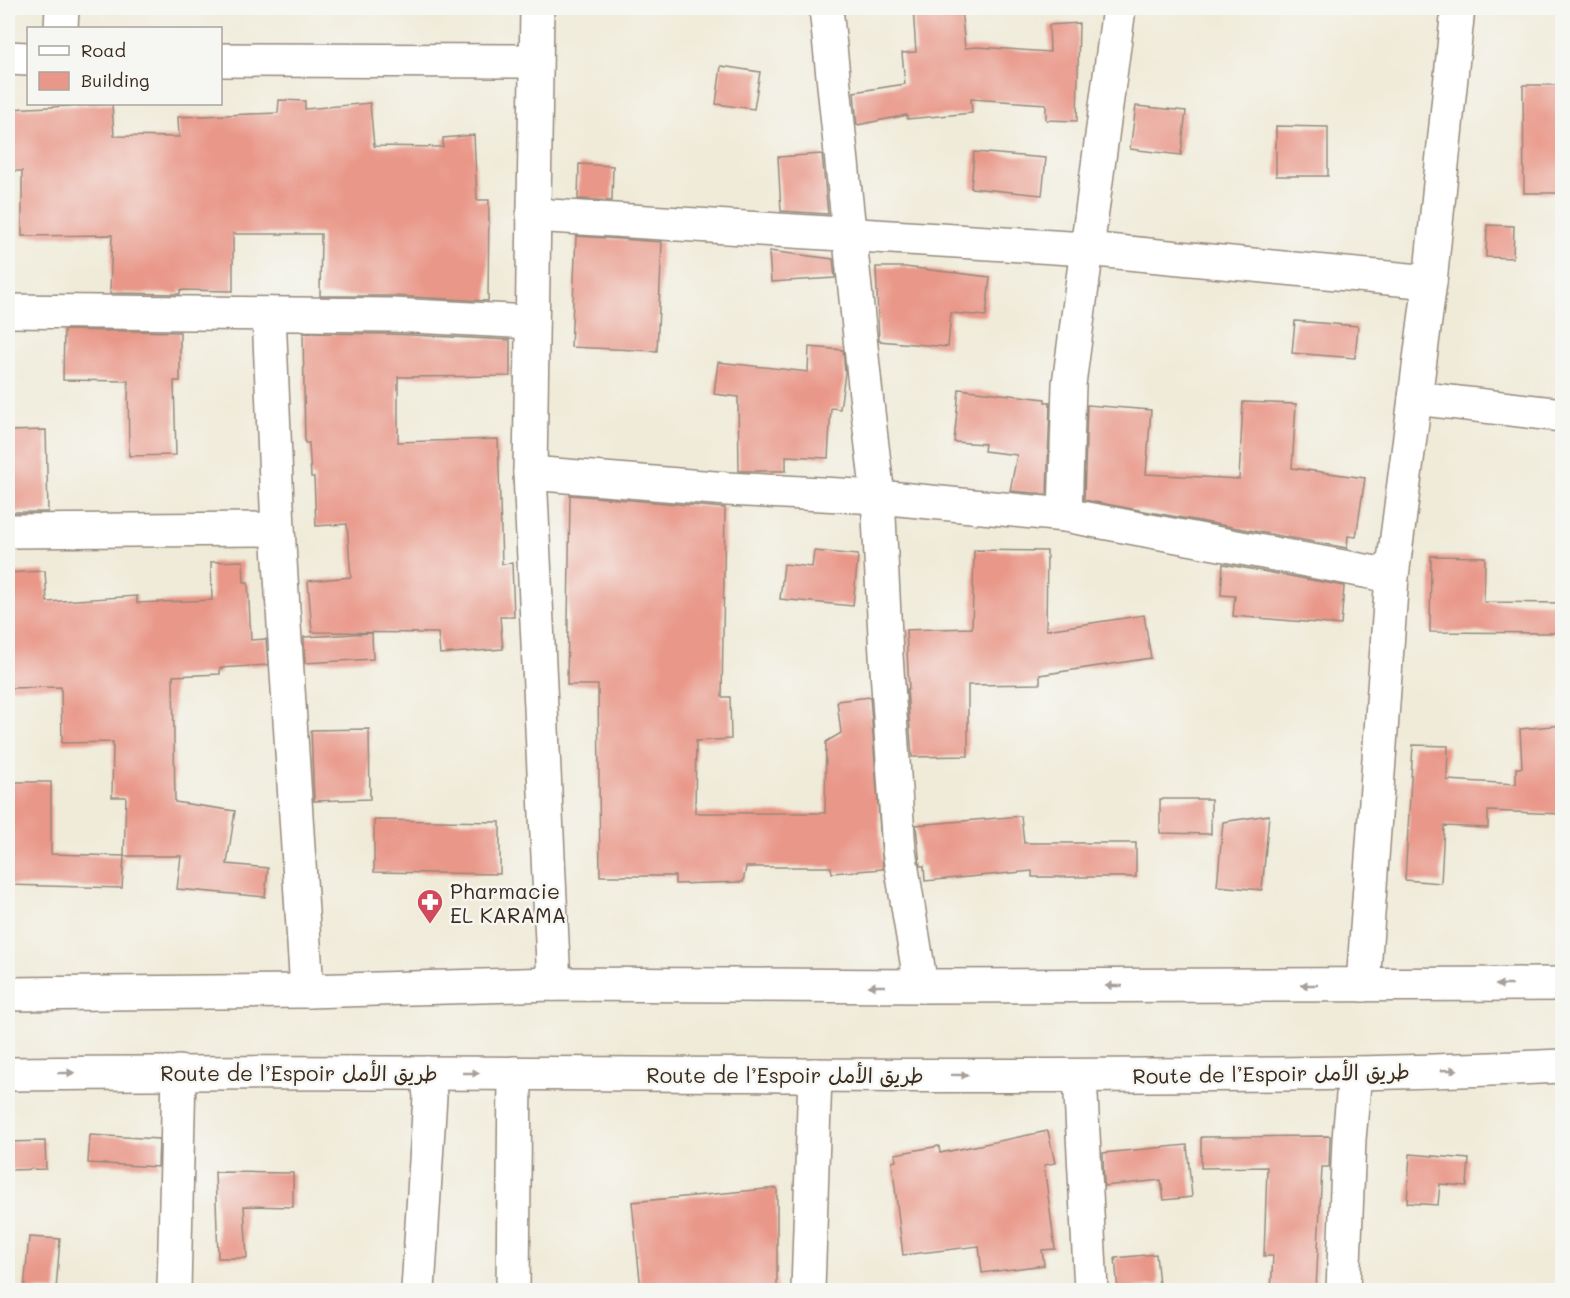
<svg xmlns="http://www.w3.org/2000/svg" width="1570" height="1298" font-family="Mali,'Playpen Sans Arabic',sans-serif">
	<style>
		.building { fill: #e99788 }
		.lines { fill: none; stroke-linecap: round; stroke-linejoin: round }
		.minor-casing { stroke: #968a7c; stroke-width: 36 }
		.highway-casing { stroke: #968a7c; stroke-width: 36 }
		.minor { stroke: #fff; stroke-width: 33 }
		.highway { stroke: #fff; stroke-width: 33 }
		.oneway { fill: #a79f9a }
		.labels { text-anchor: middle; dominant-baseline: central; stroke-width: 5; stroke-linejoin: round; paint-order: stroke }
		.poi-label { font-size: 21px; fill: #3b2a1e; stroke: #f6f6f2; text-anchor: start }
		.street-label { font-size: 21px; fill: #3b2a1e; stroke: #f6f6f2 }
	</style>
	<rect width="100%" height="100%" fill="#f6f6f2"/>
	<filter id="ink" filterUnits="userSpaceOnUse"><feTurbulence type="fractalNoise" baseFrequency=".0167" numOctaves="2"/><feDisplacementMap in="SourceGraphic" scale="12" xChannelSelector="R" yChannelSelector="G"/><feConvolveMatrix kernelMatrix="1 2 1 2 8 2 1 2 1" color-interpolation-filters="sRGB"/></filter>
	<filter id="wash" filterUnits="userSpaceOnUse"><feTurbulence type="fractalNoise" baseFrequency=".008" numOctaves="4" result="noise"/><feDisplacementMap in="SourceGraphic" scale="24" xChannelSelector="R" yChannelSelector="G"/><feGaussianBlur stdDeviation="1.35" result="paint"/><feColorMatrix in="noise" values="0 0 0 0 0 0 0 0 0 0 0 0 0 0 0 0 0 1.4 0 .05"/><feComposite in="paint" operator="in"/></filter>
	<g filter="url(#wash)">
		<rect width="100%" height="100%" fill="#f0ebd9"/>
		<g id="blocks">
			<!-- building -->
			<g class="building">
				<path d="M913 8H961L965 48 978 47 1050 52 1049 25 1079 23 1077 121 1046 120V104L971 99 972 113 907 119V115L857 125 854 92 905 84 902 53 916 52Z"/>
				<path d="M721 66 760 72 754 109 716 104Z"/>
				<path d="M1523 85H1563V193H1524Z"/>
				<path d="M279 100 305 101V109L370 103 374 146 443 147V138L474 135 477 200H489L488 301 393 296H320L321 234H233V291L180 290V294L110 293 112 235 22 236V171H8V109L112 104 114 136 179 137 178 117 278 113Z"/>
				<path d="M1136 106 1186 111 1181 155 1130 149Z"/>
				<path d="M1276 126 1328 127V176H1276Z"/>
				<path d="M974 152 1046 158 1042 195 971 188Z"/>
				<path d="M822 154 828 214 781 211 778 157Z"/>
				<path d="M579 164 613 166 612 201 578 199Z"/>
				<path d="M1487 225 1514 226 1513 258 1486 257Z"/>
				<path d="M576 236 662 242 657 351 571 347Z"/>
				<path d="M769 251 833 259 835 278 771 282Z"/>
				<path d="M876 267H905L990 277 986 316 951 313 948 347 879 341Z"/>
				<path d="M1295 321 1358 326 1355 358 1292 353Z"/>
				<path d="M64 330 180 332V381H174L176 455 129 456 128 381 63 380Z"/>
				<path d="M303 333 391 334 510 340V376L398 377V442L498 439 502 564 512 563 514 617H500L503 649 440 654 438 633 312 632 308 581 351 577 347 524 316 526 314 477H311L309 443H305Z"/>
				<path d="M809 347 843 350 845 373 840 409 831 408 828 458 786 456V471H739L738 397 714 394 718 362 808 372Z"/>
				<path d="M959 389 1045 399V402H1050L1047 494 1010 491 1017 455 984 451 985 444 954 442Z"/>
				<path d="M1243 402 1296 404 1292 468 1365 478 1356 537 1348 536 1347 548 1084 500 1087 405 1151 410 1146 474 1239 479Z"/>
				<path d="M46 430 48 512H8V431Z"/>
				<path d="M570 495 725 508 722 697H730L731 739 696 741 695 813H825L826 742 841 733 837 701 870 697 883 869 832 873 831 867H746L743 882 675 884V876H600L598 685H567Z"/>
				<path d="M974 550 1047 551 1046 630 1144 615 1151 658 1040 675V684L968 685V756L912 757 907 689H909L906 630 972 628Z"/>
				<path d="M814 551 858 555 853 606 780 599 784 564 812 567Z"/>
				<path d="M1431 556 1485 557 1484 602 1563 603V633L1430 632Z"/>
				<path d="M243 561 244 582H248L251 640 266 639 268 665 220 668V674L173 676 175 802 235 811 227 864 268 868 265 897 177 889 181 856H124L126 797H112L113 742 62 743 61 687 8 688V573L45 571 47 602 137 596V603L212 600 211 562Z"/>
				<path d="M1223 564 1344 586 1341 625 1233 616 1235 596 1221 595Z"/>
				<path d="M372 633 373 659 305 663 304 637Z"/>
				<path d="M1563 725V814L1488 811V828L1444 826 1441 883 1405 880 1413 745 1448 746 1447 780 1516 784V768H1522L1520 729Z"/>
				<path d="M369 729 370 799 314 801 311 730Z"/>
				<path d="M8 782H51V854L124 856 122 888 8 885Z"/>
				<path d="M1160 799H1211V834L1160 833Z"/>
				<path d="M1269 815 1262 890 1217 886 1223 822Z"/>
				<path d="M1021 816 1024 843H1136V877H1032V871L925 881 924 866H920L916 825Z"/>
				<path d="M374 820 500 822V874L374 872Z"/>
				<path d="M1048 1131 1055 1163 1044 1165 1055 1249 1042 1250 1044 1265 982 1273 979 1246 903 1255 892 1162 896 1161 895 1154 939 1146 940 1153Z"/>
				<path d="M90 1135 159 1139 158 1167 88 1163Z"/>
				<path d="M1330 1136 1329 1167H1322L1316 1290H1271L1273 1256H1264L1267 1167 1201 1168V1137Z"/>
				<path d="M45 1141 46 1169 8 1170V1142Z"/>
				<path d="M1187 1145 1192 1197 1164 1200 1161 1180 1104 1186 1103 1153Z"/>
				<path d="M1410 1154 1469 1159 1467 1186 1440 1184 1438 1205 1407 1203Z"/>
				<path d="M215 1172 293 1173V1207L244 1206 247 1258H218Z"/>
				<path d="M777 1188V1290H641L632 1202Z"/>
				<path d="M29 1237 60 1239 56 1290H24Z"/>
				<path d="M1156 1254 1159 1285 1118 1290 1115 1258Z"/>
			</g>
		</g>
	</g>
	<g filter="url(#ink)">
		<use href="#blocks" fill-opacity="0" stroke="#968a7c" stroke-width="1.5"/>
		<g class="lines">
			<!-- minor casing -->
			<g class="minor-casing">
				<g id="minor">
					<path d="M537 8 530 473 554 984"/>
					<path d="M826 8 866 395 878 497 886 655 899 851 921 986"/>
					<path d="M61 28 62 8"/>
					<path d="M8 58 28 59"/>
					<path d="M220 60 535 61"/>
					<path d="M533 215 1086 249 1430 282"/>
					<path d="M8 311 392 315 532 322"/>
					<path d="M269 314 278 529 307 991"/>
					<path d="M1415 398 1562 415"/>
					<path d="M530 473 727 489 878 497 1065 515 1392 576"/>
					<path d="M1065 515 1069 384 1119 8"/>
					<path d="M8 531 278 529"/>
					<path d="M1363 985 1392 576 1430 282 1458 8"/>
					<path d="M1080 1076 1091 1290"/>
					<path d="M174 1290 179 1072"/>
					<path d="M418 1290 430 1096 427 1073"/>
					<path d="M513 1290 515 1073"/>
					<path d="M808 1290 815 1075"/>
					<path d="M1343 1290 1349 1139 1355 1073"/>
				</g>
			</g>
			<!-- highway casing -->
			<g class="highway-casing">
				<g id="highway">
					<path d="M8 994 307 991 554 984 921 986 1562 984"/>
					<path d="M8 1074C456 1069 904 1080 1352 1073 1422 1072 1492 1069 1562 1066"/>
				</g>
			</g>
			<!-- minor -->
			<use href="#minor" class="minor"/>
			<!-- highway -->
			<use href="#highway" class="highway"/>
		</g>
		<!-- one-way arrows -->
		<defs><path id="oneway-solid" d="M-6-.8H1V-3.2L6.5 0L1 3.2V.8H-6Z" transform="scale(1.5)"/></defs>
		<g class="oneway">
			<use href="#oneway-solid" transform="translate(1309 985) rotate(180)"/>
			<use href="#oneway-solid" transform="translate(1504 985) rotate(180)"/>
			<use href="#oneway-solid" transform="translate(877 986) rotate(-180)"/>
			<use href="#oneway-solid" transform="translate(1114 986) rotate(180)"/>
			<use href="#oneway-solid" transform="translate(1449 1070) rotate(-2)"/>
			<use href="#oneway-solid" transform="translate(66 1073) rotate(-1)"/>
			<use href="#oneway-solid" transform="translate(471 1073)"/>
			<use href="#oneway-solid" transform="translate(960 1075) rotate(1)"/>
		</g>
	</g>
	<!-- icons -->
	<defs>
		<g id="pharmacy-pin" transform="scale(1.35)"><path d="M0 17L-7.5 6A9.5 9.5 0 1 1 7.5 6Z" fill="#d1495b" stroke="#f6f6f2"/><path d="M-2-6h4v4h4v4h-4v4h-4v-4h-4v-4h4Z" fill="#fff"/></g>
	</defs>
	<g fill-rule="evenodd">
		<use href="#pharmacy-pin" x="430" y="902"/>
	</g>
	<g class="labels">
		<!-- poi labels -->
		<g class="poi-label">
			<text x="450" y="890">Pharmacie<tspan x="450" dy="24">EL KARAMA</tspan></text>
		</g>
		<!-- street labels -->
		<g class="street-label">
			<text x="299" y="1072">Route de l’Espoir طريق الأمل</text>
			<text transform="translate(1271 1073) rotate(-1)">Route de l’Espoir طريق الأمل</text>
			<text x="785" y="1074">Route de l’Espoir طريق الأمل</text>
		</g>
	</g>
	<!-- margin -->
	<rect width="1570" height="1298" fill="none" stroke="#f6f6f2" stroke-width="30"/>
	<!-- legend -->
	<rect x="27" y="27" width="195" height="78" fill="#f6f6f2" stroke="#aba49d" stroke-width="1.5"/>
	<rect x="39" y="46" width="30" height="9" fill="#ffffff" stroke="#aba49d" stroke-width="1.5"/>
	<text x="81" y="57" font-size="18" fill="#3b2a1e">Road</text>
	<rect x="39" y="72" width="30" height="18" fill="#e99788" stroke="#aba49d" stroke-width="1.5"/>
	<text x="81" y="87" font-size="18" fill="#3b2a1e">Building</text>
</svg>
